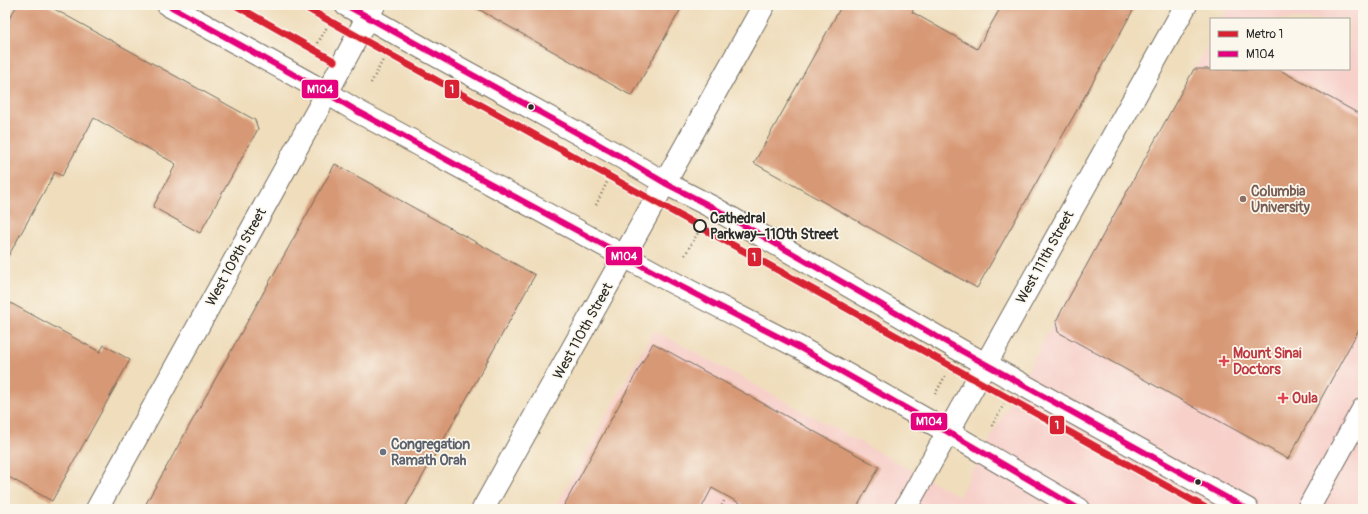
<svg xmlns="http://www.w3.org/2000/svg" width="1368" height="514" font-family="Pangolin,sans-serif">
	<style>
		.built { fill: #f7d0ca }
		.building { fill: #d79874 }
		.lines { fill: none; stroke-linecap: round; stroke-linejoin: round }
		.street-casing { stroke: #70695d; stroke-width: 24 }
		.secondary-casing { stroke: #70695d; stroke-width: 24 }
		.primary-casing { stroke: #70695d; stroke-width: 24 }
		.path { stroke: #70695d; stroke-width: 2.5; stroke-dasharray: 1 3; stroke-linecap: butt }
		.street { stroke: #fff; stroke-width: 22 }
		.secondary { stroke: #fff; stroke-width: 22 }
		.primary { stroke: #fff; stroke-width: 22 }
		.bus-1-casing { stroke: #fbf7ec; stroke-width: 9 }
		.bus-1 { stroke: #e5007d; stroke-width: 6 }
		.metro-1-casing { stroke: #fbf7ec; stroke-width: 10 }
		.metro-1 { stroke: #d82233; stroke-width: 7 }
		.bus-dot { fill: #2b2b2b; stroke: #fbf7ec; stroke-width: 1.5 }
		.education-dot { fill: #8d6e63; stroke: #fbf7ec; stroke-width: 1.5 }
		.stop-dot { fill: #fbf7ec; stroke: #2b2b2b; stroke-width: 2 }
		.health-dot { fill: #e0444e; stroke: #fbf7ec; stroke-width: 1.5 }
		.worship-dot { fill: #6b7280; stroke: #fbf7ec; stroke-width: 1.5 }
		.labels { text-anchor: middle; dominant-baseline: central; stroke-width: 3.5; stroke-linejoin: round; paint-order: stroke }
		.education-label { font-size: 14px; font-weight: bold; fill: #785e54; stroke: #fbf7ec; text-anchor: start }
		.stop-label { font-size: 14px; font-weight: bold; fill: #2b2b2b; stroke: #fbf7ec; text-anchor: start }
		.street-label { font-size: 14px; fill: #2b2b2b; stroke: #fbf7ec }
		.health-label { font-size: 14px; font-weight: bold; fill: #be3a42; stroke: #fbf7ec; text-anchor: start }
		.worship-label { font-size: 14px; font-weight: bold; fill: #5b616d; stroke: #fbf7ec; text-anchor: start }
		.line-badge { stroke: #fbf7ec; stroke-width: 1.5 }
		.badge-label { font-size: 11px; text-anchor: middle; font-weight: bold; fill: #fff }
	</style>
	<rect width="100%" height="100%" fill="#fbf7ec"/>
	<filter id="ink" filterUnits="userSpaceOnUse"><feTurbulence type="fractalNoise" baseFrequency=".025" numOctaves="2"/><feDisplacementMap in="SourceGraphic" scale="8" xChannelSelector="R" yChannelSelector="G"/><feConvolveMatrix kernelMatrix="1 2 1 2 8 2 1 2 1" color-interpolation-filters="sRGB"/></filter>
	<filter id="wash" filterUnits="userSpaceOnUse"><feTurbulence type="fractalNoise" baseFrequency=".012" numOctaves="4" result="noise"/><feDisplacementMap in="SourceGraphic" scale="16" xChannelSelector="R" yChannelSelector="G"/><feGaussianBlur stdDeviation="0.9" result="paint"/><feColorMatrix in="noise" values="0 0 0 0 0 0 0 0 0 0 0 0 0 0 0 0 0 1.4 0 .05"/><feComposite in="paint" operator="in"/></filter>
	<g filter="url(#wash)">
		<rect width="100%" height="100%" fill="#efddbb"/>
		<!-- built -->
		<path class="built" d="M1230 5H1363V509H555L654 330 959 496 1047 334 1211 39V69H1349V19H1222Z"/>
		<g id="blocks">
			<!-- building -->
			<g class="building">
				<path d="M17 5H47L255 120 258 129 200 233 153 207 176 164 94 118 62 176 55 172 5 262V26Z"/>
				<path d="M471 5H683L632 96Z"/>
				<path d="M842 5H916L912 12 977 49 1002 5H1136L977 288 754 163Z"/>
				<path d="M1194 69H1278L1363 116V322L1288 459 1058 332 1056 321Z"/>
				<path d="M335 164 535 275 453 423 404 509H143Z"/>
				<path d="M5 300 100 352 104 345 130 360 52 501 5 475Z"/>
				<path d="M653 343 879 467 856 509H750L712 488 701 509H562Z"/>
			</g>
		</g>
	</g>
	<g filter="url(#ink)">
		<use href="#blocks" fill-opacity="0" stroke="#70695d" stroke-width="1"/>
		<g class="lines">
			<!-- street casing -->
			<g class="street-casing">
				<g id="street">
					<path d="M97 509 327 93 374 5"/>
					<path d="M905 509 1186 5"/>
					<path d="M1308 509 1363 409"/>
				</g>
			</g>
			<!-- secondary casing -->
			<g class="secondary-casing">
				<path id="secondary" d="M483 509C577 341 671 173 764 5"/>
			</g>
			<!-- primary casing -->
			<g class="primary-casing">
				<g id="primary">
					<path d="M168 5 327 93 357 111 670 281 800 348 948 432 1079 509"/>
					<path d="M346 5 397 34 621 157 665 183 712 207 960 350 1247 509"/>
				</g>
			</g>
			<!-- path -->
			<g class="path">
				<path d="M314 50 327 27"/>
				<path d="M371 83 383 60"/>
				<path d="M596 205 608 180"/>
				<path d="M685 255 699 231"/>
				<path d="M935 394 947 373"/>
				<path d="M992 426 1004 404"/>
				<path d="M720 509 724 501"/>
			</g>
			<!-- street -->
			<use href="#street" class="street"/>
			<!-- secondary -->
			<use href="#secondary" class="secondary"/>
			<!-- primary -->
			<use href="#primary" class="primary"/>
			<!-- bus-1 casing -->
			<g class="bus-1-casing">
				<g id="bus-1">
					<path d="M168 5 327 93 357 111 670 281 800 348 948 432 1079 509"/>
					<path d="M346 5 621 157 665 183 712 207 960 350 1247 509"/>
				</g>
			</g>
			<!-- bus-1 -->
			<use href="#bus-1" class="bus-1"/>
			<!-- metro-1 casing -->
			<g class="metro-1-casing">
				<g id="metro-1">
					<path d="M235 5 334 61"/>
					<path d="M301 5 1208 509"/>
				</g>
			</g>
			<!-- metro-1 -->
			<use href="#metro-1" class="metro-1"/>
		</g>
	</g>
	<!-- markers -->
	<g class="bus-dot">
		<circle cx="531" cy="107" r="3.5"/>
		<circle cx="1198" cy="482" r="3.5"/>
	</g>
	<circle class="education-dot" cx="1243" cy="199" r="4"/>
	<circle class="stop-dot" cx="700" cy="226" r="6"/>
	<g class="health-dot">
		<path d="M1222 355h4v4h4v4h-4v4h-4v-4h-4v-4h4z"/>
		<path d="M1281 392h4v4h4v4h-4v4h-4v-4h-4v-4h4z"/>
	</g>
	<circle class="worship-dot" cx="383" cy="452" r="4"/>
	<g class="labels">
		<!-- education labels -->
		<g class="education-label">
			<text x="1251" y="191">Columbia<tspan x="1251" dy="16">University</tspan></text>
		</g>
		<!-- stop labels -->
		<g class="stop-label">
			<text x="710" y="218">Cathedral<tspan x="710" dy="16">Parkway–110th Street</tspan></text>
		</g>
		<!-- street labels -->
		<g class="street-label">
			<text transform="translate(236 257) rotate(-61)">West 109th Street</text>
			<text transform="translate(1045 257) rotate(-61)">West 111th Street</text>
			<text transform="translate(583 331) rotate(-61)">West 110th Street</text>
		</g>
		<!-- health labels -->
		<g class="health-label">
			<text x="1233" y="353">Mount Sinai<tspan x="1233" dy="16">Doctors</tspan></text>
			<text x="1292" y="398">Oula</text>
		</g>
		<!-- worship labels -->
		<g class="worship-label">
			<text x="391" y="444">Congregation<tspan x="391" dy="16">Ramath Orah</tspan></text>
		</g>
	</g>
	<g class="line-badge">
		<rect x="444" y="79" width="16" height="20" rx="4" fill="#d82233"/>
		<rect x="301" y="79" width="38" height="20" rx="4" fill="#e5007d"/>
		<rect x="605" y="246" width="38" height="20" rx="4" fill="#e5007d"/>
		<rect x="747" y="247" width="15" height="20" rx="4" fill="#d82233"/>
		<rect x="910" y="412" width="38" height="19" rx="4" fill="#e5007d"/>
		<rect x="1049" y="415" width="16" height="20" rx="4" fill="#d82233"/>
	</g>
	<g class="badge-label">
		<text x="452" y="93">1</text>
		<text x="320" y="93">M104</text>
		<text x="624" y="260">M104</text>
		<text x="754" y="261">1</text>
		<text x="929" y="425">M104</text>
		<text x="1057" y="429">1</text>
	</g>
	<!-- margin -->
	<rect width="1368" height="514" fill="none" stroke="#fbf7ec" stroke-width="20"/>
	<!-- legend -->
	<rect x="1210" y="18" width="140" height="52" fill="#fbf7ec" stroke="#a8a59f"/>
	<rect x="1218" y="31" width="20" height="6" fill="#d82233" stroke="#a8a59f"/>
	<text x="1246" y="38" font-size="12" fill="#2b2b2b">Metro 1</text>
	<rect x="1218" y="51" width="20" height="6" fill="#e5007d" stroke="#a8a59f"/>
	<text x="1246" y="58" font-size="12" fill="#2b2b2b">M104</text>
</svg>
